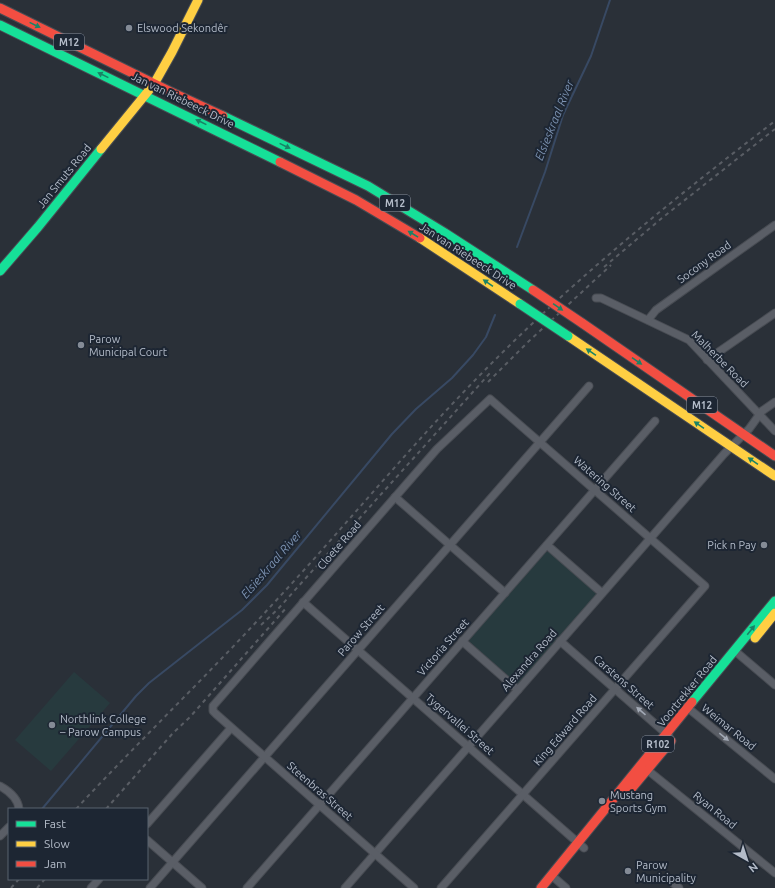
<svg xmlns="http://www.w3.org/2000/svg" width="775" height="888" font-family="Ubuntu,sans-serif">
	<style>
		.green { fill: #273a3e }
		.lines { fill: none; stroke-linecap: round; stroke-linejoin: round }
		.stream { stroke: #384963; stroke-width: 2 }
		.street-casing { stroke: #484c53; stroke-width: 9 }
		.fast-casing { stroke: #484c53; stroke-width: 11 }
		.slow-casing { stroke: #484c53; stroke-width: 11 }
		.jam-casing { stroke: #484c53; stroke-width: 11 }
		.street { stroke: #5a5e66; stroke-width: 7 }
		.fast { stroke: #16e098; stroke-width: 9 }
		.slow { stroke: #ffcf43; stroke-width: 9 }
		.jam { stroke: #f24e42; stroke-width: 9 }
		.rail { stroke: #595d64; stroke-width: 2; stroke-dasharray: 4 4; stroke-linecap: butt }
		.fast-bridge-casing { stroke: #484c55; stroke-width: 11; stroke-linecap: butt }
		.jam-bridge-casing { stroke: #484c55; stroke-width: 11; stroke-linecap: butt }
		.fast-bridge { stroke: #16e098; stroke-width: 9 }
		.jam-bridge { stroke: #f24e42; stroke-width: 9 }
		.oneway { fill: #1a8366 }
		.oneway2 { fill: #a2a9b5 }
		.poi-dot { fill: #848b96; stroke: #1d2633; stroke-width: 1.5 }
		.labels { text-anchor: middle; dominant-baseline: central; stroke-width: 4; stroke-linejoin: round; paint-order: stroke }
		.shield { fill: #1d2633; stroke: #878f9c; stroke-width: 1 }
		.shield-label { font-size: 10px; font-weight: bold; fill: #b4bcc9 }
		.poi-label { font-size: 11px; fill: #b4bcc9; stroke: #1d2633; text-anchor: start }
		.street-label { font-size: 11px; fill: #b4bcc9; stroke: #1d2633 }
		.water-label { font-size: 12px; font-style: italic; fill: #7c92b1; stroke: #1d2633 }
	</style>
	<rect width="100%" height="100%" fill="#2a3038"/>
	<!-- green -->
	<g class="green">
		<path d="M546 552H549L596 593V595L520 683 517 684 470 642 469 639Z"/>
		<path d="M74 672 110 703 51 771 15 740Z"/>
	</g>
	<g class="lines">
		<!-- stream -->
		<g class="stream">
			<path d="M517 247 545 172 563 115 591 56 610 0"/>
			<path d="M42 809 136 696 149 683 242 610 267 585 392 434 416 409 452 378 473 355 486 337 495 315"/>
		</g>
		<!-- street casing -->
		<g class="street-casing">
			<g id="street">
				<path d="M596 298H601L689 340 775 431"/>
				<path d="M648 320 656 310 775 225"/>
				<path d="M707 360 775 313"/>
				<path d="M395 497 505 593"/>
				<path d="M547 545 602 593"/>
				<path d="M303 602 584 848"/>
				<path d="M462 641 518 690"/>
				<path d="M560 641 669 736"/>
				<path d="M735 651 775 685"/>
				<path d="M688 708 775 779"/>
				<path d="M645 768 775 873"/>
				<path d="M0 786C9 791 18 798 19 809"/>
				<path d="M147 824 231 728"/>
				<path d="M0 836 9 827"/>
				<path d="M147 840 202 888"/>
				<path d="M551 875 566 888"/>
				<path d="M672 882 679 888"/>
				<path d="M91 888 99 879"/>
				<path d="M150 888 589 386"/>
				<path d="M247 888 655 421"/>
				<path d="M345 888 724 454 749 429 762 411 775 402"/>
				<path d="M414 888 216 714 213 711V706L437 449 490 399 705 586 441 888"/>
			</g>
		</g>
		<!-- fast casing -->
		<g class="fast-casing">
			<g id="fast">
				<path d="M0 25 280 162"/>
				<path d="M223 116 368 186 445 233 533 290"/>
				<path d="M0 271 38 227 101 149"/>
				<path d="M692 702 775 601"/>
			</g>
		</g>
		<!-- slow casing -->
		<g class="slow-casing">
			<g id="slow">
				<path d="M101 149 154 84 172 52 198 0"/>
				<path d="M420 238 520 304"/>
				<path d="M568 336 775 476"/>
				<path d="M755 638 775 613"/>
			</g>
		</g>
		<!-- jam casing -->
		<g class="jam-casing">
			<g id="jam">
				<path d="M0 8 169 91 223 116"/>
				<path d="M280 162 356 200 420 238"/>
				<path d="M582 323 775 456"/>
				<path d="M626 795 671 741"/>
				<path d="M541 888 692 702"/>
			</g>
		</g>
		<!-- street -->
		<use href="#street" class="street"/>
		<!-- fast -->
		<use href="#fast" class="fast"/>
		<!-- slow -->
		<use href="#slow" class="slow"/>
		<!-- jam -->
		<use href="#jam" class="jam"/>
		<!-- rail -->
		<g class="rail">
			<path d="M604 267 662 218 775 129"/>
			<path d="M488 382 529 341 611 265"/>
			<path d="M261 625 278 609 490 373"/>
			<path d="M76 809C140 740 208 675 271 606 343 529 409 447 483 372 573 280 673 199 775 121"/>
			<path d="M106 809 173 733 190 717 287 607"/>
			<path d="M11 888 19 879"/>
			<path d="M37 888 45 879"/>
		</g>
		<!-- fast-bridge casing -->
		<g class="fast-bridge-casing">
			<path id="fast-bridge" d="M520 304 568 336"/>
		</g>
		<!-- jam-bridge casing -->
		<g class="jam-bridge-casing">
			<path id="jam-bridge" d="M533 290 582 323"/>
		</g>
		<!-- fast-bridge -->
		<use href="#fast-bridge" class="fast-bridge"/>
		<!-- jam-bridge -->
		<use href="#jam-bridge" class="jam-bridge"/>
	</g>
	<!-- one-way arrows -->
	<defs><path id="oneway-solid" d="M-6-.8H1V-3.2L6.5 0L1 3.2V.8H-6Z"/></defs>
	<g class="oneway">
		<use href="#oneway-solid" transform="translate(35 25) rotate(26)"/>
		<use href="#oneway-solid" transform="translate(103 75) rotate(-154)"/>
		<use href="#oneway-solid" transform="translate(201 122) rotate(-154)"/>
		<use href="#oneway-solid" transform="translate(285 146) rotate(26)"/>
		<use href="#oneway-solid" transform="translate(413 234) rotate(-149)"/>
		<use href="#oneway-solid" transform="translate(488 283) rotate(-146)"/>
		<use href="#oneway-solid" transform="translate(558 307) rotate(35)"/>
		<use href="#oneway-solid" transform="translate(591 352) rotate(-146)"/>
		<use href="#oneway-solid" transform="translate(637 361) rotate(34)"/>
		<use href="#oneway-solid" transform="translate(699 425) rotate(-146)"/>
		<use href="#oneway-solid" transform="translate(753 461) rotate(-146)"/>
		<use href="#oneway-solid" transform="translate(751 630) rotate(-51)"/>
	</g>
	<g class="oneway2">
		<use href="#oneway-solid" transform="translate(641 711) rotate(-139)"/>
		<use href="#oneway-solid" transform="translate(724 737) rotate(39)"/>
	</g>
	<!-- markers -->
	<g class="poi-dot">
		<circle cx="129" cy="28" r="4"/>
		<circle cx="81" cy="345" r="4"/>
		<circle cx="764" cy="545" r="4"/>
		<circle cx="52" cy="725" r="4"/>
		<circle cx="602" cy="801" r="4"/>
		<circle cx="628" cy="871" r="4"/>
	</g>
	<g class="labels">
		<!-- shield labels -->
		<g class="shield">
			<rect x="54" y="34" width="30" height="16" rx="3"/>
			<rect x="380" y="195" width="30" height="16" rx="3"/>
			<rect x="687" y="397" width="30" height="16" rx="3"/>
			<rect x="642" y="736" width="32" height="16" rx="3"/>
		</g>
		<g class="shield-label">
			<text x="69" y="42">M12</text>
			<text x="395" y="203">M12</text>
			<text x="702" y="405">M12</text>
			<text x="658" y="744">R102</text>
		</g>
		<!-- poi labels -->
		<g class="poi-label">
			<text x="137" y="28">Elswood Sekondêr</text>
			<text x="89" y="339">Parow<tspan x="89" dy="13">Municipal Court</tspan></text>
			<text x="756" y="545" text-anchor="end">Pick n Pay</text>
			<text x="60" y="719">Northlink College<tspan x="60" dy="13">– Parow Campus</tspan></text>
			<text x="610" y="795">Mustang<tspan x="610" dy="13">Sports Gym</tspan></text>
			<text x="636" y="865">Parow<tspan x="636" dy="13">Municipality</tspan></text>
		</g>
		<!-- street labels -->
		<g class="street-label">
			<text transform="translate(183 100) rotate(26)">Jan van Riebeeck Drive</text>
			<text transform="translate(64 176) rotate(-51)">Jan Smuts Road</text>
			<text transform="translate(468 256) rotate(33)">Jan van Riebeeck Drive</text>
			<text transform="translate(704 262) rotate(-36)">Socony Road</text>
			<text transform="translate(720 359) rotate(45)">Malherbe Road</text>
			<text transform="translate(605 484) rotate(41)">Watering Street</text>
			<text transform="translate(339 545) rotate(-49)">Cloete Road</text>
			<text transform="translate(361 630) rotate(-49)">Parow Street</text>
			<text transform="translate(443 647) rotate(-49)">Victoria Street</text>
			<text transform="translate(529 660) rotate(-49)">Alexandra Road</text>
			<text transform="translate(624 682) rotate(41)">Carstens Street</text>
			<text transform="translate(687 691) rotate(-51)">Voortrekker Road</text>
			<text transform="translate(460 724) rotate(41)">Tygervallei Street</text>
			<text transform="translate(729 727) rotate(39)">Weimar Road</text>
			<text transform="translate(565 730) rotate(-49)">King Edward Road</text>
			<text transform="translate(320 791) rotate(41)">Steenbras Street</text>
			<text transform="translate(715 810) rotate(39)">Ryan Road</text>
		</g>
		<!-- water labels -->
		<g class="water-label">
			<text transform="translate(554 120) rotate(-68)">Elsieskraal River</text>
			<text transform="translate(271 564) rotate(-49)">Elsieskraal River</text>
		</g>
	</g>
	<!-- legend -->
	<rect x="8" y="808" width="140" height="72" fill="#1d2633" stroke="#59626f"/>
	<rect x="16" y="821" width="20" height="6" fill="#16e098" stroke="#59626f"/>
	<text x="44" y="828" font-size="12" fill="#b4bcc9">Fast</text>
	<rect x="16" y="841" width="20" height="6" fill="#ffcf43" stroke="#59626f"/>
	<text x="44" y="848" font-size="12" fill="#b4bcc9">Slow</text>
	<rect x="16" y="861" width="20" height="6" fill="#f24e42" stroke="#59626f"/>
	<text x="44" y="868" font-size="12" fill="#b4bcc9">Jam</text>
	<!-- north arrow -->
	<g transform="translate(747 860) rotate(141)" stroke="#1d2633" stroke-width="3" paint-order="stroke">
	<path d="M0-3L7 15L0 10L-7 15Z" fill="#b4bcc9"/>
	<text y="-6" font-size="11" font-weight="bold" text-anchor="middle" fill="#b4bcc9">N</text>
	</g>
</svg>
